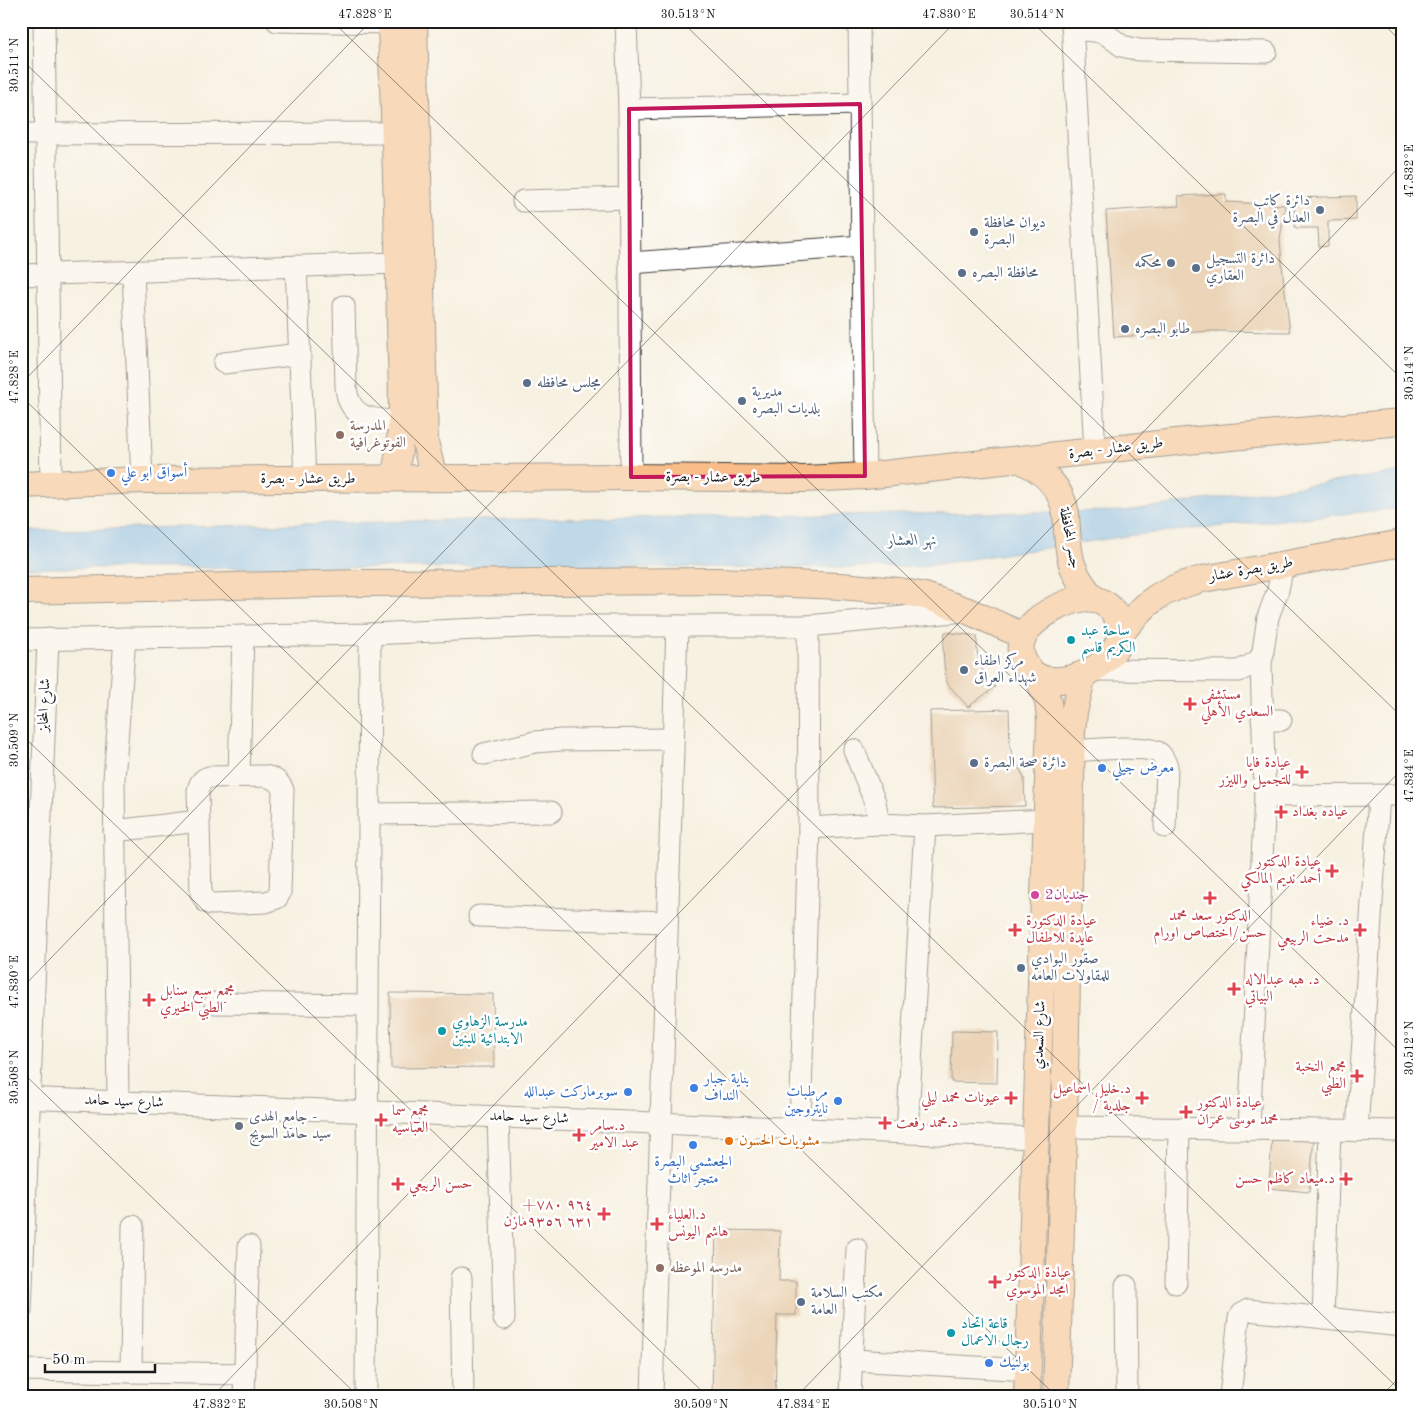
<svg xmlns="http://www.w3.org/2000/svg" width="1423" height="1417" font-family="'Old Standard TT',Amiri,serif">
	<style>
		.water { fill: #7cbcf0; stroke: #4c6c86 }
		.building { fill: #dcb284 }
		.lines { fill: none; stroke-linecap: round; stroke-linejoin: round }
		.minor-casing { stroke: #3d3c3a; stroke-width: 23 }
		.major-casing { stroke: #3d3c3a; stroke-width: 28 }
		.minor { stroke: #fff; stroke-width: 21 }
		.major { stroke: #f8bd89; stroke-width: 26 }
		.marked { fill: none; stroke: #c2185b; stroke-width: 4; stroke-linejoin: round }
		.ticks { fill: none; stroke: #1c1c1c; stroke-width: 1; stroke-opacity: 0.45 }
		.service-dot { fill: #5c6f8a; stroke: #fff; stroke-width: 2 }
		.education-dot { fill: #8d6e63; stroke: #fff; stroke-width: 2 }
		.shop-dot { fill: #3f7fe0; stroke: #fff; stroke-width: 2 }
		.culture-dot { fill: #0f9aa8; stroke: #fff; stroke-width: 2 }
		.health-dot { fill: #e0444e; stroke: #fff; stroke-width: 2 }
		.hotel-dot { fill: #d1479c; stroke: #fff; stroke-width: 2 }
		.worship-dot { fill: #6b7280; stroke: #fff; stroke-width: 2 }
		.food-dot { fill: #e8710a; stroke: #fff; stroke-width: 2 }
		.labels { text-anchor: middle; dominant-baseline: central; stroke-width: 5; stroke-linejoin: round; paint-order: stroke }
		.service-label { font-size: 15px; fill: #4e5e75; stroke: #fff; text-anchor: start }
		.education-label { font-size: 15px; fill: #785e54; stroke: #fff; text-anchor: start }
		.street-label { font-size: 15px; fill: #1c1c1c; stroke: #fff }
		.shop-label { font-size: 15px; fill: #366cbe; stroke: #fff; text-anchor: start }
		.culture-label { font-size: 15px; fill: #0d838f; stroke: #fff; text-anchor: start }
		.health-label { font-size: 15px; fill: #be3a42; stroke: #fff; text-anchor: start }
		.hotel-label { font-size: 15px; fill: #b23c85; stroke: #fff; text-anchor: start }
		.worship-label { font-size: 15px; fill: #5b616d; stroke: #fff; text-anchor: start }
		.food-label { font-size: 15px; fill: #c56008; stroke: #fff; text-anchor: start }
		.water-label { font-size: 16px; font-style: italic; fill: #425c71; stroke: #fff }
		.neatline { fill: none; stroke: #1c1c1c; stroke-width: 2 }
		.ticks-label { font-size: 12px; text-anchor: middle; fill: #1c1c1c }
	</style>
	<rect width="100%" height="100%" fill="#fff"/>
	<filter id="ink" filterUnits="userSpaceOnUse"><feTurbulence type="fractalNoise" baseFrequency=".02" numOctaves="2"/><feDisplacementMap in="SourceGraphic" scale="10" xChannelSelector="R" yChannelSelector="G"/><feConvolveMatrix kernelMatrix="1 2 1 2 8 2 1 2 1" color-interpolation-filters="sRGB"/></filter>
	<filter id="wash" filterUnits="userSpaceOnUse"><feTurbulence type="fractalNoise" baseFrequency=".0096" numOctaves="4" result="noise"/><feDisplacementMap in="SourceGraphic" scale="20" xChannelSelector="R" yChannelSelector="G"/><feGaussianBlur stdDeviation="1.12" result="paint"/><feColorMatrix in="noise" values="0 0 0 0 0 0 0 0 0 0 0 0 0 0 0 0 0 1.4 0 .05"/><feComposite in="paint" operator="in"/></filter>
	<g filter="url(#wash)">
		<rect width="100%" height="100%" fill="#f7f1e1"/>
		<!-- water -->
		<path class="water" d="M1402 472V508L1134 535 916 567 21 568V531L459 520 1124 511Z"/>
		<g id="blocks">
			<!-- building -->
			<g class="building">
				<path d="M1226 194V202L1285 205 1280 240 1283 275 1290 332 1213 331 1114 337 1106 211 1179 206 1178 196Z"/>
				<path d="M1356 196V220L1328 221V246L1319 247 1318 228H1295L1294 198Z"/>
				<path d="M945 632 977 636V650L979 662 985 676 995 687 968 707 947 683 944 665 943 647Z"/>
				<path d="M1009 709 1010 748 1024 778 1025 806 933 808 930 711Z"/>
				<path d="M390 993 493 994 494 1067 391 1068Z"/>
				<path d="M952 1031 998 1032 997 1083 951 1082Z"/>
				<path d="M1272 1135 1314 1138 1309 1192 1269 1188Z"/>
				<path d="M716 1230 780 1231 779 1281H796V1315H777L775 1396H712Z"/>
			</g>
		</g>
	</g>
	<g filter="url(#ink)">
		<use href="#blocks" fill-opacity="0" stroke="#3d3c3a" stroke-width="1"/>
		<g class="lines">
			<!-- minor casing -->
			<g class="minor-casing">
				<g id="minor">
					<path d="M44 21 51 484"/>
					<path d="M277 21 391 23"/>
					<path d="M626 21 629 109 631 477"/>
					<path d="M859 21 865 476"/>
					<path d="M1072 21 1095 452"/>
					<path d="M1072 29 1095 31 1106 34 1122 46 1139 50 1266 52"/>
					<path d="M629 109 860 104"/>
					<path d="M21 134 395 133"/>
					<path d="M523 201 630 198"/>
					<path d="M630 263 862 246"/>
					<path d="M296 266 305 479"/>
					<path d="M133 272 142 480"/>
					<path d="M21 275 399 263"/>
					<path d="M344 306 346 387C349 421 374 419 401 422"/>
					<path d="M224 363 300 354"/>
					<path d="M21 640 370 634 544 626H808L965 611"/>
					<path d="M1093 670 1239 671 1255 663 1263 655"/>
					<path d="M1262 720H1281"/>
					<path d="M854 750 875 802 879 824"/>
					<path d="M1072 751C1092 750 1138 745 1155 751 1162 753 1164 760 1167 766L1165 827"/>
					<path d="M484 754 535 742 562 740 672 739"/>
					<path d="M239 776 243 636"/>
					<path d="M263 776C273 777 279 781 283 790L280 893 277 898 266 902 211 904 206 902 201 893 198 791C199 784 202 779 209 777Z"/>
					<path d="M1265 796 1402 795"/>
					<path d="M369 814 551 812"/>
					<path d="M809 828 879 824 925 826 1047 820"/>
					<path d="M114 831 199 821"/>
					<path d="M479 916 667 922"/>
					<path d="M215 1003 368 1005"/>
					<path d="M21 1098 1036 1138"/>
					<path d="M118 1101 114 779 125 638"/>
					<path d="M498 1116 504 1319"/>
					<path d="M1064 1127 1402 1131"/>
					<path d="M800 1128 809 828 808 626"/>
					<path d="M1249 1130 1265 796 1261 664 1268 617 1278 590 1283 565"/>
					<path d="M1357 1131 1379 796"/>
					<path d="M907 1132 925 826"/>
					<path d="M461 1278 463 1396"/>
					<path d="M1176 1283 1179 1129"/>
					<path d="M1126 1286 1127 1396"/>
					<path d="M21 1310 48 639"/>
					<path d="M1323 1318 1330 1131"/>
					<path d="M852 1360 1028 1370"/>
					<path d="M21 1370 244 1374"/>
					<path d="M131 1372 133 1226"/>
					<path d="M244 1396 249 1246"/>
					<path d="M366 1396 370 634"/>
					<path d="M652 1396 677 626"/>
					<path d="M850 1396 857 1249"/>
					<path d="M1230 1396 1239 1318 1242 1314 1248 1310 1402 1326"/>
				</g>
			</g>
			<!-- major casing -->
			<g class="major-casing">
				<g id="major">
					<path d="M391 21C394 122 398 222 400 322 401 374 406 427 394 478"/>
					<path d="M414 21 425 442 431 466 435 478"/>
					<path d="M1020 460C1043 470 1062 488 1066 514 1067 527 1067 542 1070 556 1073 573 1083 587 1094 599"/>
					<path d="M21 485 142 480 631 477 804 479 865 476 1186 441 1402 422"/>
					<path d="M21 591 361 583 718 581 840 586 899 591 925 596 968 611 1024 636"/>
					<path d="M1086 598C1098 599 1108 603 1115 614 1138 650 1083 683 1052 680 1043 680 1034 676 1029 669 999 633 1057 602 1086 598Z"/>
					<path d="M1120 635C1145 601 1162 589 1203 579L1402 543"/>
					<path d="M1027 1396 1050 720 1048 701 1037 676"/>
					<path d="M1056 1396 1064 1127 1072 731 1074 712 1083 675"/>
				</g>
			</g>
			<!-- minor -->
			<use href="#minor" class="minor"/>
			<!-- major -->
			<use href="#major" class="major"/>
		</g>
	</g>
	<!-- marked area -->
	<path d="M0 0H1423V1417H0ZM860 104 865 476 631 477 629 109Z" fill="#f7f1e1" fill-opacity=".55" fill-rule="evenodd"/>
	<path class="marked" d="M860 104 865 476 631 477 629 109Z"/>
	<!-- ticks -->
	<path class="ticks" d="M332 21 1402 1054M681 21 1402 717M1031 21 1402 379M1380 21 1402 42M21 59 1402 1392M21 384 371 21M21 396 1056 1396M21 734 707 1396M21 989 956 21M21 1071 358 1396M213 1396 1402 164M797 1396 1402 769M1381 1396 1402 1375"/>
	<!-- markers -->
	<g class="service-dot">
		<circle cx="1320" cy="210" r="5"/>
		<circle cx="974" cy="232" r="5"/>
		<circle cx="1171" cy="263" r="5"/>
		<circle cx="1196" cy="268" r="5"/>
		<circle cx="962" cy="273" r="5"/>
		<circle cx="1125" cy="329" r="5"/>
		<circle cx="527" cy="383" r="5"/>
		<circle cx="742" cy="401" r="5"/>
		<circle cx="964" cy="670" r="5"/>
		<circle cx="974" cy="763" r="5"/>
		<circle cx="1021" cy="968" r="5"/>
		<circle cx="801" cy="1302" r="5"/>
	</g>
	<g class="education-dot">
		<circle cx="340" cy="435" r="5"/>
		<circle cx="660" cy="1268" r="5"/>
	</g>
	<g class="shop-dot">
		<circle cx="111" cy="473" r="5"/>
		<circle cx="1102" cy="768" r="5"/>
		<circle cx="694" cy="1088" r="5"/>
		<circle cx="628" cy="1092" r="5"/>
		<circle cx="838" cy="1101" r="5"/>
		<circle cx="693" cy="1145" r="5"/>
		<circle cx="989" cy="1363" r="5"/>
	</g>
	<g class="culture-dot">
		<circle cx="1071" cy="640" r="5"/>
		<circle cx="442" cy="1031" r="5"/>
		<circle cx="951" cy="1333" r="5"/>
	</g>
	<g class="health-dot">
		<path d="M1187.5 696.5h5v5h5v5h-5v5h-5v-5h-5v-5h5z"/>
		<path d="M1299.5 764.5h5v5h5v5h-5v5h-5v-5h-5v-5h5z"/>
		<path d="M1278.5 804.5h5v5h5v5h-5v5h-5v-5h-5v-5h5z"/>
		<path d="M1329.5 863.5h5v5h5v5h-5v5h-5v-5h-5v-5h5z"/>
		<path d="M1207.5 890.5h5v5h5v5h-5v5h-5v-5h-5v-5h5z"/>
		<path d="M1012.5 922.5h5v5h5v5h-5v5h-5v-5h-5v-5h5z"/>
		<path d="M1357.5 922.5h5v5h5v5h-5v5h-5v-5h-5v-5h5z"/>
		<path d="M1231.5 981.5h5v5h5v5h-5v5h-5v-5h-5v-5h5z"/>
		<path d="M146.5 992.5h5v5h5v5h-5v5h-5v-5h-5v-5h5z"/>
		<path d="M1354.5 1068.5h5v5h5v5h-5v5h-5v-5h-5v-5h5z"/>
		<path d="M1008.5 1090.5h5v5h5v5h-5v5h-5v-5h-5v-5h5z"/>
		<path d="M1139.5 1090.5h5v5h5v5h-5v5h-5v-5h-5v-5h5z"/>
		<path d="M1183.5 1104.5h5v5h5v5h-5v5h-5v-5h-5v-5h5z"/>
		<path d="M378.5 1112.5h5v5h5v5h-5v5h-5v-5h-5v-5h5z"/>
		<path d="M882.5 1115.5h5v5h5v5h-5v5h-5v-5h-5v-5h5z"/>
		<path d="M576.5 1127.5h5v5h5v5h-5v5h-5v-5h-5v-5h5z"/>
		<path d="M1343.5 1171.5h5v5h5v5h-5v5h-5v-5h-5v-5h5z"/>
		<path d="M395.5 1176.5h5v5h5v5h-5v5h-5v-5h-5v-5h5z"/>
		<path d="M601.5 1206.5h5v5h5v5h-5v5h-5v-5h-5v-5h5z"/>
		<path d="M654.5 1216.5h5v5h5v5h-5v5h-5v-5h-5v-5h5z"/>
		<path d="M992.5 1274.5h5v5h5v5h-5v5h-5v-5h-5v-5h5z"/>
	</g>
	<circle class="hotel-dot" cx="1035" cy="895" r="5"/>
	<circle class="worship-dot" cx="239" cy="1126" r="5"/>
	<circle class="food-dot" cx="729" cy="1141" r="5"/>
	<g class="labels">
		<!-- service labels -->
		<g class="service-label">
			<text x="1310" y="201" text-anchor="end">دائرة كاتب<tspan x="1310" dy="17">العدل في البصرة</tspan></text>
			<text x="984" y="223">ديوان محافظة<tspan x="984" dy="17">البصرة</tspan></text>
			<text x="1206" y="259">دائرة التسجيل<tspan x="1206" dy="17">العقاري</tspan></text>
			<text x="1161" y="263" text-anchor="end">محكمه</text>
			<text x="972" y="273">محافظة البصره</text>
			<text x="1135" y="329">طابو البصره</text>
			<text x="537" y="383">مجلس محافظه</text>
			<text x="752" y="392">مديرية<tspan x="752" dy="17">بلديات البصره</tspan></text>
			<text x="974" y="661">مركز اطفاء<tspan x="974" dy="17">شهداء العراق</tspan></text>
			<text x="984" y="763">دائرة صحة البصرة</text>
			<text x="1031" y="959">صقور البوادي<tspan x="1031" dy="17">للمقاولات العامه</tspan></text>
			<text x="811" y="1293">مكتب السلامة<tspan x="811" dy="17">العامة</tspan></text>
		</g>
		<!-- education labels -->
		<g class="education-label">
			<text x="350" y="426">المدرسة<tspan x="350" dy="17">الفوتوغرافية</tspan></text>
			<text x="670" y="1268">مدرسه الموعظه</text>
		</g>
		<!-- street labels -->
		<g class="street-label">
			<text transform="translate(1116 449) rotate(-7)">طريق عشار - بصرة</text>
			<text transform="translate(713 478) rotate(1)">طريق عشار - بصرة</text>
			<text x="308" y="479">طريق عشار - بصرة</text>
			<text transform="translate(1069 538) rotate(79)">جسر المحافظة</text>
			<text transform="translate(1251 570) rotate(-10)">طريق بصرة عشار</text>
			<text transform="translate(45 705) rotate(-88)">شارع المخابز</text>
			<text transform="translate(1040 1035) rotate(-88)">شارع السعدي</text>
			<text transform="translate(124 1102) rotate(2)">شارع سيد حامد</text>
			<text transform="translate(529 1118) rotate(2)">شارع سيد حامد</text>
		</g>
		<!-- shop labels -->
		<g class="shop-label">
			<text x="121" y="473">أسواق ابو علي</text>
			<text x="1112" y="768">معرض جيلي</text>
			<text x="704" y="1079">بناية جبار<tspan x="704" dy="17">النداف</tspan></text>
			<text x="618" y="1092" text-anchor="end">سوبرماركت عبدالله</text>
			<text x="828" y="1092" text-anchor="end">مرطبات<tspan x="828" dy="17">نايتروجين</tspan></text>
			<text x="693" y="1162" text-anchor="middle">الجعشمي البصرة<tspan x="693" dy="17">متجر اثاث</tspan></text>
			<text x="999" y="1363">بولنيك</text>
		</g>
		<!-- culture labels -->
		<g class="culture-label">
			<text x="1081" y="631">ساحة عبد<tspan x="1081" dy="17">الكريم قاسم</tspan></text>
			<text x="452" y="1022">مدرسة الزهاوي<tspan x="452" dy="17">اﻻبتدائية للبنين</tspan></text>
			<text x="961" y="1324">قاعة اتحاد<tspan x="961" dy="17">رجال الاعمال</tspan></text>
		</g>
		<!-- health labels -->
		<g class="health-label">
			<text x="1201" y="695">مستشفى<tspan x="1201" dy="17">السعدي الأهلي</tspan></text>
			<text x="1291" y="763" text-anchor="end">عيادة فايا<tspan x="1291" dy="17">للتجميل والليزر</tspan></text>
			<text x="1292" y="812">عياده بغداد</text>
			<text x="1321" y="862" text-anchor="end">عيادة الدكتور<tspan x="1321" dy="17">أحمد نديم المالكي</tspan></text>
			<text x="1210" y="916" text-anchor="middle">الدكتور سعد محمد<tspan x="1210" dy="17">حسن/اختصاص اورام</tspan></text>
			<text x="1026" y="921">عيادة الدكتورة<tspan x="1026" dy="17">عايدة للاطفال</tspan></text>
			<text x="1349" y="921" text-anchor="end">د. ضياء<tspan x="1349" dy="17">مدحت الربيعي</tspan></text>
			<text x="1245" y="980">د. هبه عبدالاله<tspan x="1245" dy="17">البياتي</tspan></text>
			<text x="160" y="991">مجمع سبع سنابل<tspan x="160" dy="17">الطبي الخيري</tspan></text>
			<text x="1346" y="1067" text-anchor="end">مجمع النخبة<tspan x="1346" dy="17">الطبي</tspan></text>
			<text x="1131" y="1089" text-anchor="end">د.خليل اسماعيل<tspan x="1131" dy="17">/ جلدية</tspan></text>
			<text x="1000" y="1098" text-anchor="end">عيونات محمد ليلي</text>
			<text x="1197" y="1103">عيادة الدكتور<tspan x="1197" dy="17">محمد موسى عمران</tspan></text>
			<text x="392" y="1111">مجمع سما<tspan x="392" dy="17">العباسيه</tspan></text>
			<text x="896" y="1123">د.محمد رفعت</text>
			<text x="590" y="1126">د.سامر<tspan x="590" dy="17">عبد الامير</tspan></text>
			<text x="1335" y="1179" text-anchor="end">د.ميعاد كاظم حسن</text>
			<text x="409" y="1184">حسن الربيعي</text>
			<text x="593" y="1205" text-anchor="end">+٩٦٤ ٧٨٠<tspan x="593" dy="17">٦٣١ ٩٣٥٦مازن</tspan></text>
			<text x="668" y="1215">د.العلياء<tspan x="668" dy="17">هاشم اليونس</tspan></text>
			<text x="1006" y="1273">عيادة الدكتور<tspan x="1006" dy="17">امجد الموسوي</tspan></text>
		</g>
		<!-- hotel labels -->
		<g class="hotel-label">
			<text x="1045" y="895">جنديان2</text>
		</g>
		<!-- worship labels -->
		<g class="worship-label">
			<text x="249" y="1117">جامع الهدى -<tspan x="249" dy="17">سيد حامد السويج</tspan></text>
		</g>
		<!-- food labels -->
		<g class="food-label">
			<text x="739" y="1141">مشويات الحسون</text>
		</g>
		<!-- water labels -->
		<g class="water-label">
			<text x="912" y="541">نهر العشار</text>
		</g>
	</g>
	<!-- margin -->
	<rect width="1423" height="1417" fill="none" stroke="#fff" stroke-width="55"/>
	<!-- scale -->
	<path d="M45 1364v8h110v-8" fill="none" stroke="#1c1c1c" stroke-width="2.5"/>
	<text x="52" y="1364" font-size="15" fill="#1c1c1c" stroke="#ffffff" stroke-width="4" paint-order="stroke">50 m</text>
	<rect x="28" y="28" width="1368" height="1362" class="neatline"/>
	<g class="ticks-label">
		<text x="365" y="18">47.828°E</text>
		<text x="688" y="18">30.513°N</text>
		<text x="949" y="18">47.830°E</text>
		<text x="1037" y="18">30.514°N</text>
		<text transform="translate(14 65) rotate(-90)" y="4">30.511°N</text>
		<text transform="translate(1409 171) rotate(-90)" y="4">47.832°E</text>
		<text transform="translate(1409 373) rotate(-90)" y="4">30.514°N</text>
		<text transform="translate(14 377) rotate(-90)" y="4">47.828°E</text>
		<text transform="translate(14 740) rotate(-90)" y="4">30.509°N</text>
		<text transform="translate(1409 776) rotate(-90)" y="4">47.834°E</text>
		<text transform="translate(14 982) rotate(-90)" y="4">47.830°E</text>
		<text transform="translate(1409 1048) rotate(-90)" y="4">30.512°N</text>
		<text transform="translate(14 1077) rotate(-90)" y="4">30.508°N</text>
		<text x="219" y="1408">47.832°E</text>
		<text x="351" y="1408">30.508°N</text>
		<text x="701" y="1408">30.509°N</text>
		<text x="803" y="1408">47.834°E</text>
		<text x="1050" y="1408">30.510°N</text>
	</g>
</svg>
